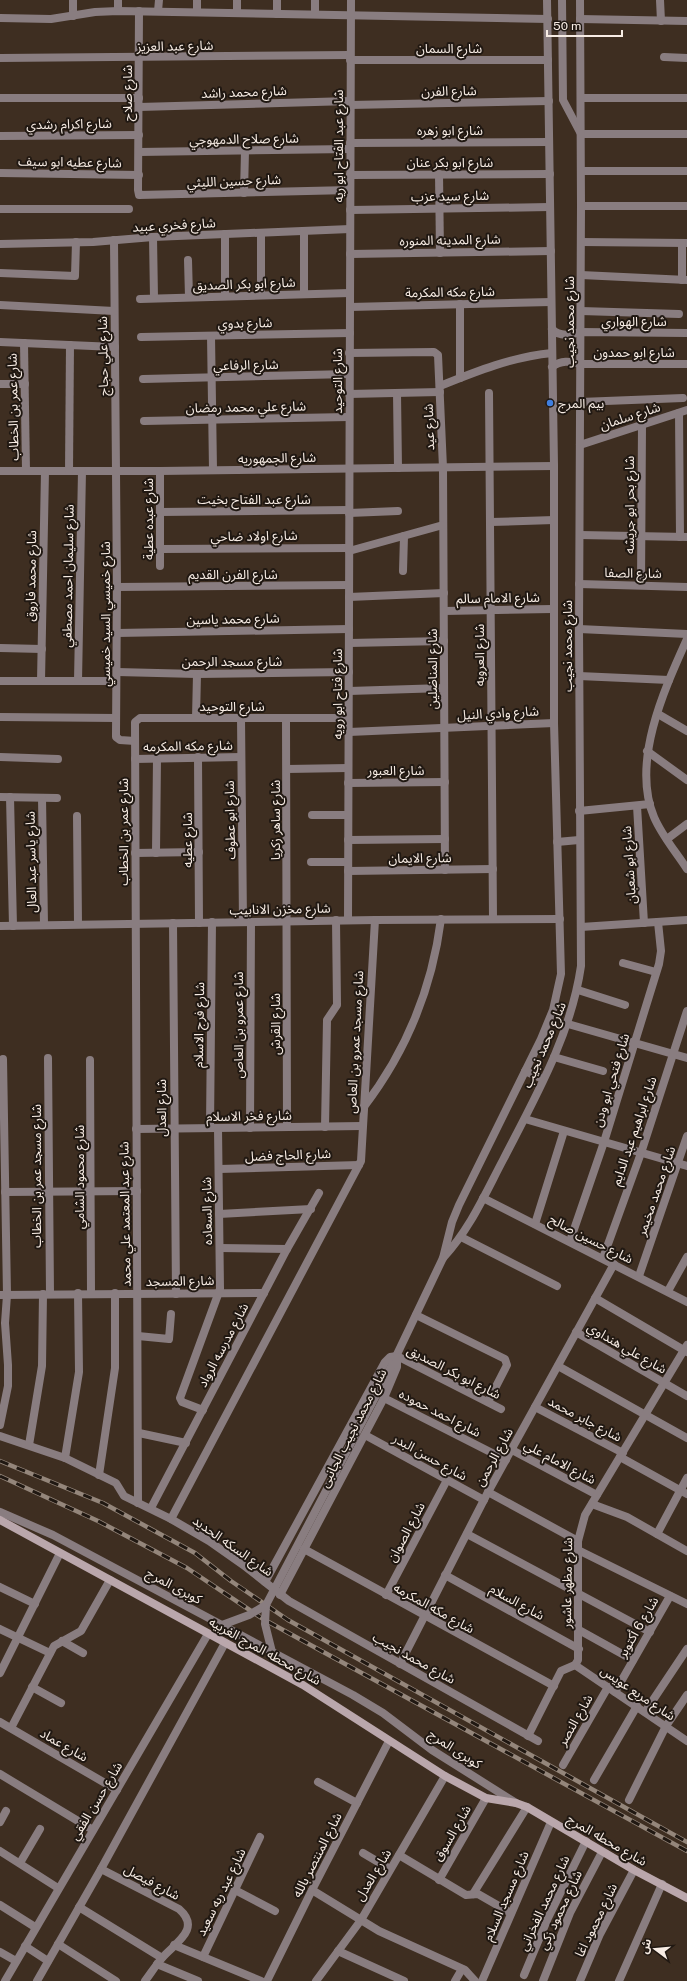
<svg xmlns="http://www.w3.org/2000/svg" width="687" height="1981" font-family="'Public Sans','Noto Sans Arabic',sans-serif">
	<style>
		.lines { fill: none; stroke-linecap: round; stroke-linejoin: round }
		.minor { stroke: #897d80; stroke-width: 8 }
		.tertiary { stroke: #897d80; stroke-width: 8 }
		.secondary { stroke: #baa7ac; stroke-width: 8 }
		.rail-casing { stroke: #94867b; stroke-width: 4.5 }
		.rail { stroke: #201812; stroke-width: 3; stroke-dasharray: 9; stroke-linecap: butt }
		.minor-bridge { stroke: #897d80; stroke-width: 8 }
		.shop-dot { fill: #3f7fe0; stroke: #201812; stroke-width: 1.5 }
		.labels { text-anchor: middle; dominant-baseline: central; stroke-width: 4; stroke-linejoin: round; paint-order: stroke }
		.street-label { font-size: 13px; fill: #f7ece4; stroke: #201812 }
		.poi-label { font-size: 13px; fill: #f7ece4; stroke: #201812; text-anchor: start }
	</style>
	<rect width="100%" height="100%" fill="#3e2e21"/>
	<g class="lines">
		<!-- minor -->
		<g class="minor">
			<path d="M73 0V16"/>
			<path d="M118 0V11"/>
			<path d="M562 0 563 100 581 134H687"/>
			<path d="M660 0 661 21"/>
			<path d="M139 11 138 190 139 195 350 190"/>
			<path d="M158 11 159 0"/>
			<path d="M197 12V0"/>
			<path d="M237 13V0"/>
			<path d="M277 14V0"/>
			<path d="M315 14V0"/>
			<path d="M0 18 51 19 95 12 118 11 548 19"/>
			<path d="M580 19 687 21"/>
			<path d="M664 57 687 58"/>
			<path d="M0 58 350 55"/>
			<path d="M350 60H548"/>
			<path d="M0 98H139"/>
			<path d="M581 98H687"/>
			<path d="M350 105 549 101"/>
			<path d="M139 107 350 101"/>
			<path d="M0 136 139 135"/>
			<path d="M350 143 549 142"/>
			<path d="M139 152 350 149"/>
			<path d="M581 171H687"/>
			<path d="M0 173 139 175"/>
			<path d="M439 174 440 253"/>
			<path d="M350 175 550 174"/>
			<path d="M244 193 245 151"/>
			<path d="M581 206H687"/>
			<path d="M0 209H129"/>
			<path d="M350 210 550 207"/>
			<path d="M153 237 154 298"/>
			<path d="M114 240 117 587 116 733V737L120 740 135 741"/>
			<path d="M581 242 687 243"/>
			<path d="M682 243V280"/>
			<path d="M0 244 93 242 153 237 350 229"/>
			<path d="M350 254 551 251"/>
			<path d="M188 260 189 297"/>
			<path d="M0 273 75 276 76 242"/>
			<path d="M581 275 687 280"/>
			<path d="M304 294V231"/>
			<path d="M261 295V233"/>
			<path d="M225 296V234"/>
			<path d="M140 299 350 293"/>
			<path d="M460 304V378"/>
			<path d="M0 305 114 311"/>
			<path d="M350 307 551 302"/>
			<path d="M581 311 679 314"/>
			<path d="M552 329C559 337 571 335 580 332L687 333"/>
			<path d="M211 336 213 470"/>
			<path d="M141 337 350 333"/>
			<path d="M0 342 115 347"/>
			<path d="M24 343 26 471"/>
			<path d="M349 353 434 352 438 355 443 468 445 870"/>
			<path d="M552 367C561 360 570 361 580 364H687"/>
			<path d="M143 379 349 374"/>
			<path d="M0 384H25"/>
			<path d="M440 386C477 371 512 357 552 353"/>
			<path d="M397 393 398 468"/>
			<path d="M489 393 493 918"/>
			<path d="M349 394 440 392"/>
			<path d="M580 402 683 398"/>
			<path d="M679 413 680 537"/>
			<path d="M144 421 349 417"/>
			<path d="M580 445 687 410"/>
			<path d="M0 471H160L554 466"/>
			<path d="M69 471 70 345"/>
			<path d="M160 471V566"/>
			<path d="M160 512 349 510"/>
			<path d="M349 513 398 511"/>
			<path d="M491 522 554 520"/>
			<path d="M580 535 687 537"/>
			<path d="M160 549 349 548"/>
			<path d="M349 551 443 525"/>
			<path d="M403 571 404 536"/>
			<path d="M579 584 687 587"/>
			<path d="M641 585 642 425"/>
			<path d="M117 587 349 585"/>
			<path d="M349 597 444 593"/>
			<path d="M444 611 552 609"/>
			<path d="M579 629 687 634"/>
			<path d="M117 633 349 629"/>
			<path d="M349 643 444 641"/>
			<path d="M0 648 42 649"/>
			<path d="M117 672 197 674 349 672"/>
			<path d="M579 676 669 680"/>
			<path d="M0 681H116"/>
			<path d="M41 681 45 471"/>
			<path d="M78 681 82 471"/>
			<path d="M349 691 444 688"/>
			<path d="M658 714 687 731"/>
			<path d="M0 717 116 718"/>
			<path d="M196 718 197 674"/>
			<path d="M241 718 243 922"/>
			<path d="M286 718 287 1127"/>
			<path d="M349 732 554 723"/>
			<path d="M647 751 687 780"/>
			<path d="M0 757 58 759"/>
			<path d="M198 757 199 923"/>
			<path d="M135 759 241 757"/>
			<path d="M287 769 348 768"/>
			<path d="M348 783 445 782"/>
			<path d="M0 797 57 798"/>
			<path d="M10 797 13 926"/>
			<path d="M42 798 44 925"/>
			<path d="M637 806 644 923"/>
			<path d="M579 811 650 804"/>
			<path d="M312 815H348"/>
			<path d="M77 816 78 924"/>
			<path d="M667 839 687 824"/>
			<path d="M348 840 445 839"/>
			<path d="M557 842 579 840"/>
			<path d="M135 853 199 852"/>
			<path d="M156 853 157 758"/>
			<path d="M311 862H348"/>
			<path d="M348 871 493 869"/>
			<path d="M348 920 351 0"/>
			<path d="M173 923 176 1294"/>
			<path d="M0 926 375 920 560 919"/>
			<path d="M581 927 687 920"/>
			<path d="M623 963 656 972"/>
			<path d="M578 990 625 1005"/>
			<path d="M568 1024 687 1058"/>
			<path d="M554 1057 603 1071"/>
			<path d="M48 1058 50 1294"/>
			<path d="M90 1060 91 1293"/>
			<path d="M525 1071 543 1079"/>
			<path d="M363 1108C406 1052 432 989 441 919"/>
			<path d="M525 1119 687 1166"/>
			<path d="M325 1127 327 1020 337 1005 336 920"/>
			<path d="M210 1128 212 922"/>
			<path d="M250 1128 251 922"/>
			<path d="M136 1129 362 1126"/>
			<path d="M219 1169 359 1165"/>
			<path d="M5 1192 137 1191"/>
			<path d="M483 1198 687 1302"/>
			<path d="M219 1214 311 1209"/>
			<path d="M535 1224 564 1131"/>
			<path d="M461 1237 557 1286"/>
			<path d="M570 1241 604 1142 659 964 661 951 658 922"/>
			<path d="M220 1248 287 1249"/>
			<path d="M443 1258C470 1229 485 1194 503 1160 535 1098 571 1035 581 966L579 629 581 206 580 0"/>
			<path d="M603 1258 641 1153 687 1011"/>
			<path d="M639 1276 687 1136"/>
			<path d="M668 1291 687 1257"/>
			<path d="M0 1295 264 1293"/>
			<path d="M595 1298 687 1352"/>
			<path d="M416 1315 505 1359 507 1365 488 1402"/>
			<path d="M576 1332 687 1396"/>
			<path d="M138 1336 169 1339 171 1314"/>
			<path d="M397 1356 501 1409"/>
			<path d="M558 1366 687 1438"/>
			<path d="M390 1369 443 1258 452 1222 459 1205 541 1039 553 1010 561 974 554 723V466L547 0"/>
			<path d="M384 1398 506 1460"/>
			<path d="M535 1407 623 1453"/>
			<path d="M203 1410 182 1402 180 1398 220 1289 218 1128"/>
			<path d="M0 1425 8 1386V1365L5 1323 7 1295 3 1059"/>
			<path d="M139 1433 186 1443"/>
			<path d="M365 1435 484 1500"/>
			<path d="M0 1436 65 1458 116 1483 124 1496 171 1519 209 1541 246 1567 289 1601 538 1741"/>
			<path d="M29 1445 42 1366 43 1294"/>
			<path d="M512 1450 597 1495"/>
			<path d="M620 1457 687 1494"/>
			<path d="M65 1458 79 1372 78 1293"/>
			<path d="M99 1475 115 1368V1293"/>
			<path d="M488 1492 578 1541"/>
			<path d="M138 1503 135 722 140 718H348"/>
			<path d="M592 1504 627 1517 687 1551"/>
			<path d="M151 1508 287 1249 319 1193"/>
			<path d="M0 1512 53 1535 353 1695 383 1713 432 1750 516 1803"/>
			<path d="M171 1519 361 1161 375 920"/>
			<path d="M467 1534 650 1632"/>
			<path d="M657 1534 687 1478"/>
			<path d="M304 1549 554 1686"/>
			<path d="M578 1550 687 1604"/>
			<path d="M445 1575 579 1649"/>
			<path d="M265 1582 385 1362 390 1357 397 1356"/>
			<path d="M0 1587 35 1604"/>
			<path d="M280 1595 384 1398 397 1367V1357"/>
			<path d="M386 1595 447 1480"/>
			<path d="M0 1629 50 1653"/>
			<path d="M579 1630 633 1660"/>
			<path d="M62 1641 83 1653"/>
			<path d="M400 1664 488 1492 614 1264"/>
			<path d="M575 1665 687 1741"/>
			<path d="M0 1673 60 1553"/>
			<path d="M32 1687 61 1703"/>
			<path d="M615 1692 670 1596"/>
			<path d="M645 1712 687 1649"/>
			<path d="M0 1722 117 1790"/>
			<path d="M11 1728 54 1646 81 1631 110 1580"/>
			<path d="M528 1736 561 1671 575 1665 578 1660V1541L585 1515 687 1345"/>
			<path d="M563 1765 608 1687"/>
			<path d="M0 1774 93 1830"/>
			<path d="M594 1780 637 1706"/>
			<path d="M318 1782 357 1803"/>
			<path d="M629 1800 666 1726 687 1695"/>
			<path d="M0 1822 6 1811"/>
			<path d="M0 1851 58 1888"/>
			<path d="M363 1853 390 1869"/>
			<path d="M399 1855 466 1895 478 1894 511 1913"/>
			<path d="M20 1863 40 1829"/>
			<path d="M101 1869 179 1909C202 1929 175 1943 162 1958 156 1965 151 1973 145 1981"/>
			<path d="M439 1880 486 1798"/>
			<path d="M235 1890 275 1911"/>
			<path d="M312 1890 379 1931 465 1970 475 1981"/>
			<path d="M473 1894 527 1807"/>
			<path d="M0 1905 35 1927"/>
			<path d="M79 1907 162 1958"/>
			<path d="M58 1944 116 1981"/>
			<path d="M174 1945 261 1981"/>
			<path d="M338 1951 404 1981"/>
			<path d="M0 1952 16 1961"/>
			<path d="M203 1957 260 1837"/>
			<path d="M157 1964 198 1981"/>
			<path d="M524 1975 548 1918 586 1841"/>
			<path d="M267 1981 312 1890 389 1741"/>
			<path d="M316 1981 361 1920 445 1776"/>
			<path d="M455 1981 462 1969"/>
			<path d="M482 1981 551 1822"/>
			<path d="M543 1981 570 1913 602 1852"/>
			<path d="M580 1981 600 1934 634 1870"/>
			<path d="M619 1981 662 1884"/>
		</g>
		<!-- tertiary -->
		<g class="tertiary">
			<path d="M687 639C664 690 631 762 654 817 662 836 676 852 687 869"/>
			<path d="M25 1946 48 1961"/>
			<path d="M5 1981 208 1634"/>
			<path d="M37 1981 101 1869 225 1643"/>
		</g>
		<!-- secondary -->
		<path class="secondary" d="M0 1520 303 1685 445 1776 486 1798 516 1803 527 1807 634 1870 687 1898"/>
		<!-- rail casing -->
		<g class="rail-casing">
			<g id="rail">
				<path d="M0 1461 103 1503 195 1553 231 1581 288 1620 687 1842"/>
				<path d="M0 1476 98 1521 187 1568 263 1619 687 1851"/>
			</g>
		</g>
		<!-- rail -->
		<use href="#rail" class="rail"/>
		<!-- minor-bridge -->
		<g class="minor-bridge">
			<path d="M222 1625 249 1615 266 1605"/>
			<path d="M272 1652 265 1624 266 1605 390 1369"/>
		</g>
	</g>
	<!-- markers -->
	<circle class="shop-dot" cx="550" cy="403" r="4"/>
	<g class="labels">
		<!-- street labels -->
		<g class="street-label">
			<text transform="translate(175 46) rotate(-1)">شارع عبد العزيز</text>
			<text x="449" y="48">شارع السمان</text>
			<text transform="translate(449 91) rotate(-1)">شارع الفرن</text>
			<text transform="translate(244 92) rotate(-2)">شارع محمد راشد</text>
			<text transform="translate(127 93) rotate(-90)">شارع صلاح</text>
			<text transform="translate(69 124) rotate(-1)">شارع اكرام رشدي</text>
			<text x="450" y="130">شارع ابو زهره</text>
			<text transform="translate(244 139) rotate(-1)">شارع صلاح الدمهوجي</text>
			<text transform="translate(338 146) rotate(-90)">شارع عبد الفتاح ابو ريه</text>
			<text transform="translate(70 162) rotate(1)">شارع عطيه ابو سيف</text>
			<text x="450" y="162">شارع ابو بكر عنان</text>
			<text transform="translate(234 181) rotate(-2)">شارع حسين الليثي</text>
			<text transform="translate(450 196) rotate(-1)">شارع سيد عزب</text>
			<text transform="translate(174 225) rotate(-3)">شارع فخري عبيد</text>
			<text transform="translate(450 240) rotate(-1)">شارع المدينه المنوره</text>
			<text transform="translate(244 284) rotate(-2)">شارع ابو بكر الصديق</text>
			<text transform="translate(450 292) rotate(-1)">شارع مكه المكرمة</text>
			<text x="634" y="321">شارع الهواري</text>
			<text transform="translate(569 322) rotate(-90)">شارع محمد نجيب</text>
			<text transform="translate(245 323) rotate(-1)">شارع بدوي</text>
			<text x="634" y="352">شارع ابو حمدون</text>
			<text transform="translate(103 356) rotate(-91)">شارع علي حجاج</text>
			<text transform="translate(246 365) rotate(-1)">شارع الرفاعي</text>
			<text transform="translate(337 381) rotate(-90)">شارع التوحيد</text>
			<text transform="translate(13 407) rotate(-91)">شارع عمر بن الخطاب</text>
			<text transform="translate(246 407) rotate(-1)">شارع علي محمد رمضان</text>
			<text transform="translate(630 416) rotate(-18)">شارع سلمان</text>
			<text transform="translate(429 427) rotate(-92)">شارع عيد</text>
			<text transform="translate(277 458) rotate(-1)">شارع الجمهوريه</text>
			<text x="254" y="499">شارع عبد الفتاح بخيت</text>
			<text transform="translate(629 505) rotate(-90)">شارع بحر ابو جريشه</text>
			<text transform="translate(148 519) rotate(-90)">شارع عبده عطية</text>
			<text transform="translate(254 536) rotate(-1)">شارع اولاد ضاحي</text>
			<text transform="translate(633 573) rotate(1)">شارع الصفا</text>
			<text x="233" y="574">شارع الفرن القديم</text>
			<text transform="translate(31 576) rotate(-89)">شارع محمد فاروق</text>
			<text transform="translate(68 576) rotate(-89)">شارع سليمان احمد مصطفي</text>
			<text transform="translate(498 598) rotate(-1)">شارع الامام سالم</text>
			<text transform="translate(105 614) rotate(-90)">شارع خميسي السيد خميسي</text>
			<text transform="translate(233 619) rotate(-1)">شارع محمد ياسين</text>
			<text transform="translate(567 646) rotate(-90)">شارع محمد نجيب</text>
			<text transform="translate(479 655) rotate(-90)">شارع العروبه</text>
			<text x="232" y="661">شارع مسجد الرحمن</text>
			<text transform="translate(432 669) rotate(-90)">شارع المناضلين</text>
			<text transform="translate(337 694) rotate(-90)">شارع فتاح ابو رويه</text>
			<text x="232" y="706">شارع التوحيد</text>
			<text transform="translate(498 713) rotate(-3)">شارع وادي النيل</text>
			<text transform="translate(188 746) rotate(-1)">شارع مكه المكرمه</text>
			<text x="396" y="770">شارع العبور</text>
			<text transform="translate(230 820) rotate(-91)">شارع ابو عطوف</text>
			<text transform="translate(275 820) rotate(-90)">شارع ساهر زكريا</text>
			<text transform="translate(123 832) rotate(-90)">شارع عمر بن الخطاب</text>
			<text transform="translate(187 840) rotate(-90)">شارع عطيه</text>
			<text transform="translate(420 858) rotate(-1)">شارع الايمان</text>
			<text transform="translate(31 862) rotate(-91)">شارع ياسر عبد العال</text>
			<text transform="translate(629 865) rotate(-94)">شارع ابو شعبان</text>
			<text transform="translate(280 909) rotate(-1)">شارع مخزن الانابيب</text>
			<text transform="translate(275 1024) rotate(-90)">شارع القرش</text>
			<text transform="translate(199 1025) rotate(-89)">شارع فرج الاسلام</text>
			<text transform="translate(238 1025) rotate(-90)">شارع عمرو بن العاص</text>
			<text transform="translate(355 1042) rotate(-87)">شارع مسجد عمرو بن العاص</text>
			<text transform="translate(544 1045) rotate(-67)">شارع محمد نجيب</text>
			<text transform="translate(611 1080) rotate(-73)">شارع فتحي ابو ودن</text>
			<text transform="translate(161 1108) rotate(-90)">شارع العدل</text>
			<text transform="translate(249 1116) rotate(-1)">شارع فخر الاسلام</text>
			<text transform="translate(634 1131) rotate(-71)">شارع ابراهيم عبد الدايم</text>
			<text transform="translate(288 1155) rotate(-2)">شارع الحاج فضل</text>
			<text transform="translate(36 1176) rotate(-90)">شارع مسجد عمر بن الخطاب</text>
			<text transform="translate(79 1177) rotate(-90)">شارع محمود الشامي</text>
			<text transform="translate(656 1191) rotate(-71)">شارع محمد مخيمر</text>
			<text transform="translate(207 1211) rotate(-91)">شارع السعاده</text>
			<text transform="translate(125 1214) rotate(-91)">شارع عبد المعتمد علي محمد</text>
			<text transform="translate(591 1239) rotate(27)">شارع حسين صالح</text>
			<text transform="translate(180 1281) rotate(-1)">شارع المسجد</text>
			<text transform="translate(223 1345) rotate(-62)">شارع مدرسه الرواد</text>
			<text transform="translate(627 1348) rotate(30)">شارع علي هنداوي</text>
			<text transform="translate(454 1372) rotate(27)">شارع ابو بكر الصديق</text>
			<text transform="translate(440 1413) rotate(27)">شارع احمد حموده</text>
			<text transform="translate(585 1419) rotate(28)">شارع جابر محمد</text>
			<text transform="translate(353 1428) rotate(-63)">شارع محمد نجيب الجانبى</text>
			<text transform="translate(430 1457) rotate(29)">شارع حسن البدر</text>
			<text transform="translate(494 1457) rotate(-61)">شارع الرحمن</text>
			<text transform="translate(560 1462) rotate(28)">شارع الامام علي</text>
			<text transform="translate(406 1532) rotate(-62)">شارع الصوان</text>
			<text transform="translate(233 1546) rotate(35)">شارع السكه الحديد</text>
			<text transform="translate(567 1583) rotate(-89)">شارع مظهر عاشور</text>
			<text transform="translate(174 1586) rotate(28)">كوبرى المرج</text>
			<text transform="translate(517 1602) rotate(29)">شارع السلام</text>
			<text transform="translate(434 1608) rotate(29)">شارع مكه المكرمه</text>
			<text transform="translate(638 1627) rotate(-60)">شارع 6 أكتوبر</text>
			<text transform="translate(265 1651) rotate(29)">شارع محطه المرج الغربيه</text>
			<text transform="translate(414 1658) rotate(29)">شارع محمد نجيب</text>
			<text transform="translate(638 1693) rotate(34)">شارع مربع عويس</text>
			<text transform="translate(575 1720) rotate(-60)">شارع النصر</text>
			<text transform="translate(64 1745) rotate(30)">شارع عماد</text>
			<text transform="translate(455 1749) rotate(33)">كوبرى المرج</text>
			<text transform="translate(96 1801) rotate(-59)">شارع حسن الفقي</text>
			<text transform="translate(452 1833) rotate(-60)">شارع السوق</text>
			<text transform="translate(607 1840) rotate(30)">شارع محطه المرج</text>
			<text transform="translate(317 1855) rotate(-63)">شارع المنتصر بالله</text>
			<text transform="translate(373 1875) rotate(-59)">شارع العدل</text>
			<text transform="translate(152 1882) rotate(28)">شارع فيصل</text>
			<text transform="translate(221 1892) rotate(-64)">شارع عبد ربه سعيد</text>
			<text transform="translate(506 1896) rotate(-67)">شارع مسجد السلام</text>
			<text transform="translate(544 1903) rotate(-65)">شارع محمد الفخراني</text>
			<text transform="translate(560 1910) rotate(-65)">شارع محمود زكي</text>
			<text transform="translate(596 1920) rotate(-64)">شارع محمود اغا</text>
		</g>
		<!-- poi labels -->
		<g class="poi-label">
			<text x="558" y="403">بيم المرج</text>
		</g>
	</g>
	<!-- north arrow -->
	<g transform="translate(655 1949) rotate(286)" stroke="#201812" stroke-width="3" paint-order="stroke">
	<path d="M0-3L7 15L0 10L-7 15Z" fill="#f7ece4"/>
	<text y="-6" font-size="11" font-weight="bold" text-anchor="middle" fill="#f7ece4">ش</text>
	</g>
	<!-- scale -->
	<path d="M547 30v6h75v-6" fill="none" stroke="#f7ece4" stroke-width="2"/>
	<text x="553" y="30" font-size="12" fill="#f7ece4" stroke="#201812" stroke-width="3" paint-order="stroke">50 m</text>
</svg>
